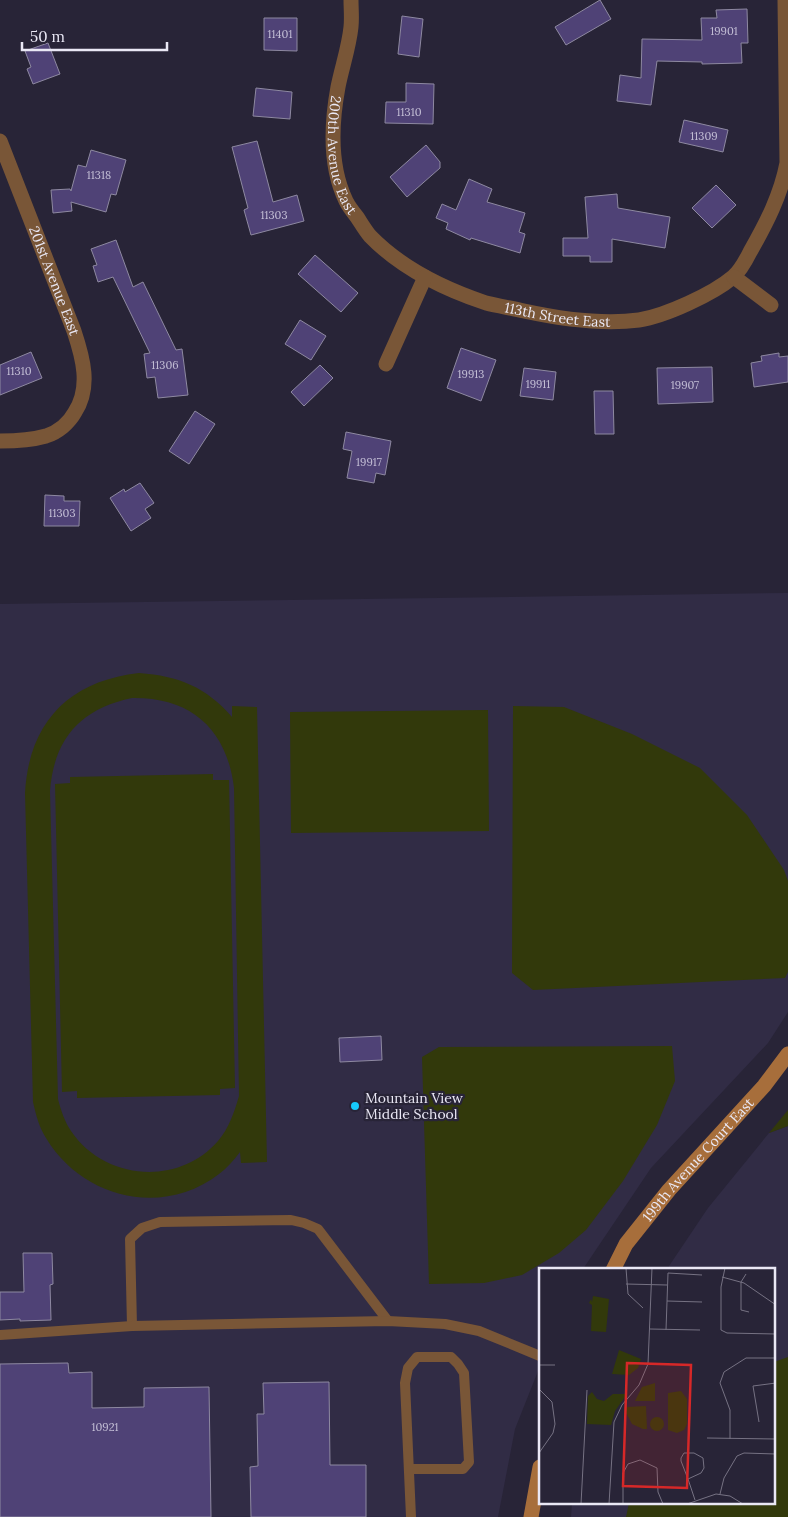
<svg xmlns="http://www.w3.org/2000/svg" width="788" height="1517" font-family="Lora,serif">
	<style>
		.built { fill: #312c45 }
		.green { fill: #32390b; fill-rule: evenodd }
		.building { fill: #4f4276; stroke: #8e89a1 }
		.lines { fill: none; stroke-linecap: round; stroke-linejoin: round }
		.lane { stroke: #795637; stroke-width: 10 }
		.street { stroke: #795637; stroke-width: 15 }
		.secondary { stroke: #a76e3b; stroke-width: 15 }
		.poi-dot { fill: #16cafb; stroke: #282437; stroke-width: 2 }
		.labels { text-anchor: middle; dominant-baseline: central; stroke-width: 4.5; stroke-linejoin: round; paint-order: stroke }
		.number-label { font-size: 11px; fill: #c3bed5 }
		.street-label { font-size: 14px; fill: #eae8f5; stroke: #282437 }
		.poi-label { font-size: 14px; fill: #eae8f5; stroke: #282437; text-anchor: start }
		.inset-road { fill: none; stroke: #767283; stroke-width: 1 }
		.view { fill: #d62828; fill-opacity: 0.15; stroke: #d62828; stroke-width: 2.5 }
		.inset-edge { fill: none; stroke: #eae8f5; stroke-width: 2.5 }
	</style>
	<rect width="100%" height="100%" fill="#282437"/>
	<!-- built -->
	<g class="built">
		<path d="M788 593V1012L768 1043 651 1168 583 1269 540 1270V1366L515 1429 498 1517H0V604Z"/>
		<path d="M788 1126V1517H571L572 1503H774V1270L667 1269 708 1208 769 1133Z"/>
	</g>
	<!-- green -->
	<g class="green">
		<path d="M139 673C179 676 206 687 232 717V706L257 707 267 1162 241 1163 240 1152C234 1160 227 1168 219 1174 162 1218 82 1198 46 1138 39 1127 36 1115 33 1102L25 793C29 722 69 681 139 673ZM132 698C191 697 227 729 234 788L239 1096C234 1113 229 1128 218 1141 178 1187 104 1180 71 1131 65 1122 61 1111 58 1099L50 791C54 739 80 709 132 698Z"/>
		<path d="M513 706 564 707 632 734 700 768 747 815 784 870 788 881V972L785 978 533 990 512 973Z"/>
		<path d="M488 710 489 831 291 833 290 712Z"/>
		<path d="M213 774V780H229L235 1088 220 1089V1095L77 1098V1091L62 1092 55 784 70 783V777Z"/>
		<path d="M672 1046 675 1081 657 1125 623 1181 586 1230 559 1253 522 1275 484 1283 429 1284 422 1057 439 1047Z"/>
		<path d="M788 1110V1126L769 1133Z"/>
		<path d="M788 1357V1517H626L629 1503H774V1362Z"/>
	</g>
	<!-- building -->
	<g class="building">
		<path d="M600 0 611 19 566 45 555 27Z"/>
		<path d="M747 9 748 43H741L742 63 702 64V62L657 61 651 105 617 101 620 75 641 78 642 39 702 40 701 18H717L716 10Z"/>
		<path d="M402 16 423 19 419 57 398 54Z"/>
		<path d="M264 18H297V51L264 50Z"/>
		<path d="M48 43 60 74 33 84 27 69 31 67 25 51Z"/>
		<path d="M406 83 434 84 433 124 385 123 386 102H406Z"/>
		<path d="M256 88 292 92 290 119 253 116Z"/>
		<path d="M684 120 728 130 723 152 679 142Z"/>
		<path d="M257 141 273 202 297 195 304 221 251 235 244 210 248 208 232 147Z"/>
		<path d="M426 145 440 162V168L407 197 390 177Z"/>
		<path d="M91 150 126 160 116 195 111 194 106 212 71 202 72 211 53 213 51 190 70 189 71 191 78 165 86 167Z"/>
		<path d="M469 179 492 189 487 202 525 213 519 232 525 234 520 253 471 238 470 240 446 229 448 223 436 218 442 204 456 210Z"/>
		<path d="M716 185 736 205 712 228 692 208Z"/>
		<path d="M617 194 618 208 670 217 665 248 612 239V262H590V256H563V238H588L585 197Z"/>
		<path d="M116 240 133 287 143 282 176 350 182 349 188 395 158 398 155 377 147 378 144 354 150 353 113 277 98 282 93 266 97 265 91 249Z"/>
		<path d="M315 255 358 293 341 312 298 274Z"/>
		<path d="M300 320 326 336 311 360 285 344Z"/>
		<path d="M461 348 496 360 481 401 447 388Z"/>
		<path d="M31 352 42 378 0 395V365Z"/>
		<path d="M779 353V357L788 356V382L754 387 751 363 762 361 761 356Z"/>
		<path d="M320 365 333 378 304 406 291 392Z"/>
		<path d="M712 367 713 402 658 404 657 368Z"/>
		<path d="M524 368 556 372 553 400 520 396Z"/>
		<path d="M594 391H613L614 434H595Z"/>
		<path d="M195 411 215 424 189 464 169 451Z"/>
		<path d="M346 432 391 441 385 475 376 473 374 483 347 478 352 451 343 449Z"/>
		<path d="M140 483 154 503 145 509 151 518 131 531 110 498 124 489 125 492Z"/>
		<path d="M45 495 64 496V501H80L79 526H44Z"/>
		<path d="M381 1036 382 1060 340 1062 339 1038Z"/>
		<path d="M23 1253H52L53 1284 50 1285 51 1320 20 1321V1319L0 1320V1292H24Z"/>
		<path d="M68 1363 69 1373 92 1372V1408L144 1407V1388L209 1387 211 1517H0V1364Z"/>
		<path d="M329 1382 330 1465H366V1517H251L250 1467 258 1466 257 1414H264L263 1383Z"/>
	</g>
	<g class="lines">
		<!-- lane -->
		<g class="lane">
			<path d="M132 1326 130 1239 142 1228 160 1222 291 1220 304 1223 318 1229 388 1321"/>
			<path d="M0 1335 132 1326 388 1321 445 1324 479 1331 540 1356"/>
			<path d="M409 1469H463L469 1462 464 1373 458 1364 451 1357H417L408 1368 405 1383 411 1517"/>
		</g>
		<!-- street -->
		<g class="street">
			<path id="s1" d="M351 0C351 9 352 18 351 27 349 47 342 67 338 87 331 125 329 166 346 201 349 207 353 212 357 217 361 223 365 230 370 236 401 268 444 289 486 303 498 306 511 308 524 311 561 319 601 325 639 320 665 316 713 294 733 277 740 271 746 260 750 252 766 224 781 195 787 163L785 0"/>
			<path id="s2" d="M0 141 74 331C83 358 91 387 75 412 69 423 58 432 46 436 32 440 15 441 0 441"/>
			<path d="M734 277 771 305"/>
			<path d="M386 364 425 277"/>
		</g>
		<!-- secondary -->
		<g class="secondary">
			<path id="s3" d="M613 1270 626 1244 669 1190 764 1086 788 1054"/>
			<path d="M531 1517 540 1467"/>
		</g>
	</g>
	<!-- markers -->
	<circle class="poi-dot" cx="355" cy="1106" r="5"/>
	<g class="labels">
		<!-- number labels -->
		<g class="number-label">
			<text x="724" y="31">19901</text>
			<text x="280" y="34">11401</text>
			<text x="409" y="112">11310</text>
			<text x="704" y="136">11309</text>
			<text x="99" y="175">11318</text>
			<text x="274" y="215">11303</text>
			<text x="165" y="365">11306</text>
			<text x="19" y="371">11310</text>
			<text x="471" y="374">19913</text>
			<text x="538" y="384">19911</text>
			<text x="685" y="385">19907</text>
			<text x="369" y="462">19917</text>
			<text x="62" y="513">11303</text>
			<text x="105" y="1427">10921</text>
		</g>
		<!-- street labels -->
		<g class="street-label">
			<text stroke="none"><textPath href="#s1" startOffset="158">200th Avenue East</textPath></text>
			<text stroke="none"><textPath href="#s2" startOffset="150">201st Avenue East</textPath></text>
			<text stroke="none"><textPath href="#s1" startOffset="455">113th Street East</textPath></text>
			<text stroke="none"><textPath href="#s3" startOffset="140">199th Avenue Court East</textPath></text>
		</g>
		<!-- poi labels -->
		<g class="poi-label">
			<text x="365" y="1098">Mountain View<tspan x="365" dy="16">Middle School</tspan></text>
		</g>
	</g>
	<!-- overview -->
	<g transform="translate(539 1268)">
		<rect width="236" height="236" fill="#282437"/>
		<path d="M54 28 70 31 67 64 52 63 53 37 50 35 52 31 53 34ZM80 82 102 91 99 100 90 107 73 106ZM116 115V133H96L103 119ZM142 123 148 131V156L145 162 138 165 129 162V125ZM53 124 58 131 65 133 74 126H88L76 143 72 157 48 156 49 128ZM107 138 108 161H104L93 156 85 141 87 139ZM111 156a7 7 0 1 1 14 0a7 7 0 1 1-14 0Z" fill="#32390b"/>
		<path class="inset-road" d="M87 0 89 26 104 40M186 0 182 19V62L188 65 237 66M207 6 202 14V42L210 44M183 9 205 15 237 37M87 16 128 17M128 33 163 34M111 61 161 62M127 62 129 5 163 7M0 97H16M0 121 13 134 16 156 14 165 0 185M220 154 214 118 237 115M168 170 237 171M191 171V142L181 115 185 104 207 90H237M89 196 101 192 118 200 119 224 124 236M149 211 162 205 165 200 164 190 155 185H145L142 190V193L149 211 156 232M181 226 185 210 198 188 205 185 237 186M42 236 48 122M70 236 75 154 83 137 100 117 109 96 113 0M84 236V205L89 196M148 236 177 226 191 228 204 236"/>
		<path class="view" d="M88 95 152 97 148 220 84 218Z"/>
		<rect width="236" height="236" class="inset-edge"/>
	</g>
	<!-- scale -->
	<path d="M22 42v8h145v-8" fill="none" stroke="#eae8f5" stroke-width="2.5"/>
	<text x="30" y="42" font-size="15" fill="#eae8f5" stroke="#282437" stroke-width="4" paint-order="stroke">50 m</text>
</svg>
